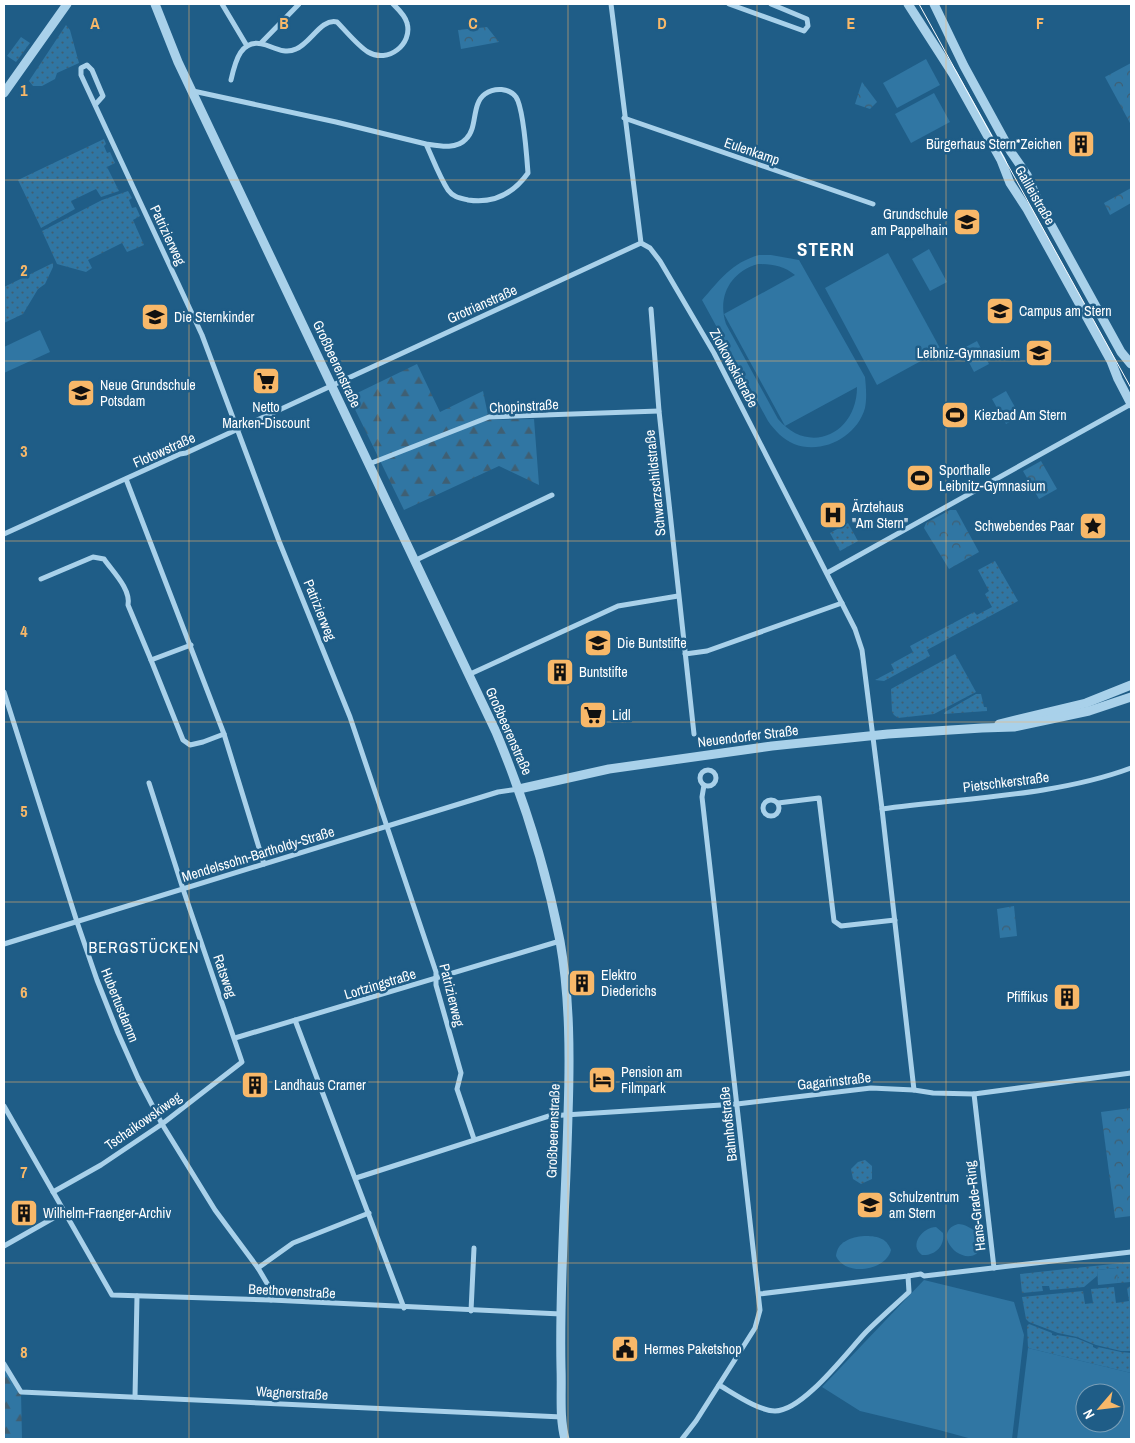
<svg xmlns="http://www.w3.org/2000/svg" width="1135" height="1443" font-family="'Archivo Narrow',sans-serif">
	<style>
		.grass { fill: url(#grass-dots) }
		.forest { fill: url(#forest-firs) }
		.park { fill: url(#park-crowns) }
		.garden { fill: #3076a3; fill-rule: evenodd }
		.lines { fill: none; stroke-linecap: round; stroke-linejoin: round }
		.minor { stroke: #a9d1ea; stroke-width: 5 }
		.tertiary { stroke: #a9d1ea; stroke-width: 9 }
		.tram { stroke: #fff; stroke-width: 1 }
		.grid { fill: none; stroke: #f8b869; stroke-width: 1; stroke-opacity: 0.55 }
		.labels { text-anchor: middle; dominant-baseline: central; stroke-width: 5; stroke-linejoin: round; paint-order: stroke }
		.poi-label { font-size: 14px; fill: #fff; stroke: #1f5d87; text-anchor: start }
		.street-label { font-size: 14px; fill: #fff; stroke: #1f5d87 }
		.quarter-label { font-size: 16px; letter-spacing: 1px; fill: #fff; stroke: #1f5d87 }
		.district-label { font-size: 19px; font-weight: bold; letter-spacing: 1px; fill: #fff; stroke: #1f5d87 }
		.grid-label { font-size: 16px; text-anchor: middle; font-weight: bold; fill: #f8b869; stroke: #1f5d87; stroke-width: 5; stroke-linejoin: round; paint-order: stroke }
	</style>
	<defs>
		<pattern id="grass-dots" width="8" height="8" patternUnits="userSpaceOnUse" patternTransform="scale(1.25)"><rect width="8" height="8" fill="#3076a3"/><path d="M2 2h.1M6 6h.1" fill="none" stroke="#3f5f73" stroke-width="1.8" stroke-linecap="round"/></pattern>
		<pattern id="forest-firs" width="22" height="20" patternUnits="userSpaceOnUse" patternTransform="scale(1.25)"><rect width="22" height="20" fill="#3076a3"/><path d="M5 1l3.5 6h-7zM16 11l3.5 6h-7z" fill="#3f5f73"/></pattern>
		<pattern id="park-crowns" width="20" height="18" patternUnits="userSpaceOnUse" patternTransform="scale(1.25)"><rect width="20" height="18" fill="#3076a3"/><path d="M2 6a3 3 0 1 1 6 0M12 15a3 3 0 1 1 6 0" fill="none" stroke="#3f5f73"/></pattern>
	</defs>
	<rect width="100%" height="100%" fill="#1f5d87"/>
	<!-- grass -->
	<g class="grass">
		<path d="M66 25 70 30 79 63 57 73 55 79 42 86H33L29 81Z"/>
		<path d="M21 37 30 43 16 62 7 56Z"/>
		<path d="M104 139 106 144 104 146 107 153 110 152 115 163 107 167 119 191 101 197 96 189 71 201 75 209 41 228 18 180Z"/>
		<path d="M128 191 132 198 129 200 132 208 136 207 140 216 133 220 144 245 127 252 122 243 88 260 92 268 86 272 57 264 42 231 102 200Z"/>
		<path d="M53 263V267L45 284 38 289 23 314 4 323V287Z"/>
		<path d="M848 523 858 541 840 551 830 533Z"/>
		<path d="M995 561 1018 601 927 650 930 656 884 681 875 680 894 670 891 664 913 652 910 646 974 612 977 615 992 607 985 594 989 591 978 570Z"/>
		<path d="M955 654 976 692 934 714 898 718 894 715 892 712 891 689Z"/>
		<path d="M976 694H981L984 707H987V711L944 714 945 712Z"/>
		<path d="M865 1160 872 1166V1179L861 1184 853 1179 851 1169 858 1162Z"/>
		<path d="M1131 1262V1282L1118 1283 1116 1268 1097 1270V1276L1084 1287 1050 1290 1049 1286H1042L1043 1291 1022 1293 1020 1274Z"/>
		<path d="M1131 1286V1351H1121L1096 1345 1077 1337 1058 1333 1029 1322 1026 1319 1022 1297 1083 1291 1085 1304 1093 1303 1091 1289 1114 1287 1116 1303 1129 1301 1127 1288Z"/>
		<path d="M1029 1324 1052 1333V1335L1056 1336 1057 1335 1076 1338 1093 1345V1347L1097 1349 1098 1347 1121 1352 1131 1353V1373L1028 1348 1027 1326Z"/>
	</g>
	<!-- forest -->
	<g class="forest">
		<path d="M417 364 440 412 483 391 489 420 534 419 539 485 499 466 404 510 349 397Z"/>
		<path d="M4 1364 21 1392 22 1439H4Z"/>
	</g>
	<!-- park -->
	<g class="park">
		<path d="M487 27 499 42 461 49 458 30Z"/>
		<path d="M1131 63V122L1130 123 1105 77Z"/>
		<path d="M862 82 877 102 870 109 855 104Z"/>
		<path d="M1131 188V203L1110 215 1104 203Z"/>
		<path d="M1041 461 1057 489 1039 499 1023 471Z"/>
		<path d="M950 510H956L979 552 949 569 924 528 926 523Z"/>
		<path d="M1014 906 1017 936 1000 938 997 909Z"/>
		<path d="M1131 1108V1216L1115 1218 1101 1112Z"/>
		<path d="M1117 1268 1118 1283 1098 1285 1097 1270Z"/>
	</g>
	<!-- garden -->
	<g class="garden">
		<path d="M926 59 940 85 897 108 883 83Z"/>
		<path d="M934 93 950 122 911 143 895 114Z"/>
		<path d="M929 249 947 282 930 291 912 259Z"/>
		<path d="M888 253 941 350 877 385 825 288Z"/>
		<path d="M759 255H771L799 260 865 377C866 387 867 398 865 408 857 437 822 455 794 444 783 439 775 431 768 421L702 300C720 280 731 263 759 255ZM758 264C772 264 784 266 795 275L724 314 785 426 857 387C857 434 809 456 778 419L726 324C717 297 730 272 758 264Z"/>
		<path d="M40 330 50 352 4 373V347Z"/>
		<path d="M977 341 989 364 974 372 962 349Z"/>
		<path d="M1006 391 1020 416 1006 424 992 399Z"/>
		<path d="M958 1224C971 1224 994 1243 976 1254 959 1265 931 1232 958 1224Z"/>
		<path d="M936 1227 943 1233C945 1246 935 1256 922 1255 908 1245 923 1227 936 1227Z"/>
		<path d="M864 1236C876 1236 886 1237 891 1250 886 1271 845 1277 836 1256 837 1242 851 1237 864 1236Z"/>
		<path d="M924 1280 1014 1302 1024 1335 1012 1439H972L939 1430 860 1411 822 1387Z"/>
		<path d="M1028 1348 1131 1373V1439H1017ZM1085 1393H1115V1423H1085Z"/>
	</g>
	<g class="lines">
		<!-- minor -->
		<g class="minor">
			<path d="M222 4 247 46"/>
			<path d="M611 4 641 243 650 248 660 261 714 353 855 629 862 650 882 809 914 1090"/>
			<path d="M729 4 804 31 808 26 807 19 771 4"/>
			<path d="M261 43 299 4"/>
			<path d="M231 80C235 62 241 36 266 45 277 49 286 54 296 49 311 43 321 18 337 22 346 31 358 46 368 52 388 64 413 44 407 23 405 15 398 9 393 4"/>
			<path d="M193 91 336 122 426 144C433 159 439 176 448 190 453 197 460 198 468 200 494 204 513 194 528 173 527 159 523 107 516 97 509 88 495 87 485 94 471 104 478 128 466 139 456 150 439 146 426 144"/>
			<path d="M95 105 103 96 92 70 87 65 81 68V75L202 335 279 541 350 717 436 972V985L461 1073 457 1089 474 1139"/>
			<path d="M624 118 873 204"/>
			<path d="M651 309 659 411 694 734"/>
			<path d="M369 464 489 417 659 411"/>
			<path d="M126 479 224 734 264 864"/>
			<path d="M4 534 180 454 186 453 641 243"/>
			<path d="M414 561 552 495"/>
			<path d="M827 573 1131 404"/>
			<path d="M41 579 93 557 104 559C113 572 131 589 128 605L151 660"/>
			<path d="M191 645 151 660 183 740 190 745 203 742 224 734"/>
			<path d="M685 654 707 651 842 603"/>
			<path d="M468 675 618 606 678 596"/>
			<path d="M4 692 77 922 97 980 118 1033 138 1078 162 1124 215 1210 258 1268 271 1290V1300"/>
			<circle cx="708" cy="778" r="8"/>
			<circle cx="771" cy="808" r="8"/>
			<path d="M778 803 819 798 834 921 841 926 895 920"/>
			<path d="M882 809C962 798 1056 796 1131 768"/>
			<path d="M4 944 498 792 519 789"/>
			<path d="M295 1020 404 1308"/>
			<path d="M235 1038 560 941"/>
			<path d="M974 1094 994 1268"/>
			<path d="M4 1106 112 1295 271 1300 561 1314"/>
			<path d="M356 1178 549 1116 737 1104 871 1088 914 1090 933 1093 974 1094 1131 1073"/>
			<path d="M53 1192 101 1165 162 1124 242 1062 183 889 149 783"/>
			<path d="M4 1246 64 1212"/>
			<path d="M258 1268 293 1243 369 1213"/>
			<path d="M759 1294 908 1276 921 1274 924 1276 1131 1252"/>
			<path d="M471 1311 474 1248"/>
			<path d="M4 1364 21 1392 562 1417"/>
			<path d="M719 1385C733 1393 759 1411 775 1411 803 1411 847 1352 866 1332 880 1318 895 1305 909 1292L908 1276"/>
			<path d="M135 1397 137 1296"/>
			<path d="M682 1439 696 1421 755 1328 760 1310 702 797 704 785"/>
		</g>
		<!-- tertiary -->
		<g class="tertiary">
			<path d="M155 4 178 62 496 732C524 799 546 869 560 941 570 998 570 1057 568 1115 566 1199 559 1283 561 1368 562 1391 559 1417 565 1439"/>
			<path d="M908 4 953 74 1001 160 1010 183 1027 209 1111 361 1118 379 1131 404"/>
			<path d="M934 4 964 66 1011 152 1027 175 1039 203 1121 352 1131 364"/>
			<path d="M4 93 67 4"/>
			<path d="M999 724 1086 703 1131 685"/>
			<path d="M519 789 609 769 772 746 888 734 982 728 1014 727 1089 711 1131 697"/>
		</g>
		<!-- tram -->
		<path class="tram" d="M919 4 1131 388"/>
	</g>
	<!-- grid -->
	<path class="grid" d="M189 4V1439M378 4V1439M568 4V1439M757 4V1439M946 4V1439M4 180H1131M4 361H1131M4 541H1131M4 722H1131M4 902H1131M4 1082H1131M4 1263H1131"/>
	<!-- icons -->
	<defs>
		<g id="building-square" transform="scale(1.4375)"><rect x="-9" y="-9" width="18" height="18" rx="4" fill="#f8b869" stroke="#1f5d87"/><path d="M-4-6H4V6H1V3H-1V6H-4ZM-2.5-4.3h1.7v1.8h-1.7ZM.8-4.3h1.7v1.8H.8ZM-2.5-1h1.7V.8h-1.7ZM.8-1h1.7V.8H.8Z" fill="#111"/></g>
		<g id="school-square" transform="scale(1.4375)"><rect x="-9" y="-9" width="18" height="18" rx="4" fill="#f8b869" stroke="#1f5d87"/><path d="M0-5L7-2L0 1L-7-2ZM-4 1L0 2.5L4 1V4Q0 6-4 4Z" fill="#111"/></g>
		<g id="supermarket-square" transform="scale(1.4375)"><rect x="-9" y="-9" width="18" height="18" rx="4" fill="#f8b869" stroke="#1f5d87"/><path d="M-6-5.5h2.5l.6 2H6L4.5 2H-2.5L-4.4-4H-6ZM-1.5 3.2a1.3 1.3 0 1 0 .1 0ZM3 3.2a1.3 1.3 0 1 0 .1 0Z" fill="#111"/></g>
		<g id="stadium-square" transform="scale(1.4375)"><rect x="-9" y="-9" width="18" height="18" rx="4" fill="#f8b869" stroke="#1f5d87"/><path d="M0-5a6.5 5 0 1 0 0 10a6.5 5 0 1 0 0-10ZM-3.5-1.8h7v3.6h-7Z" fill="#111"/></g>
		<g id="hospital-square" transform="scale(1.4375)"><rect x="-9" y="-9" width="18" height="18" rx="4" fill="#f8b869" stroke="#1f5d87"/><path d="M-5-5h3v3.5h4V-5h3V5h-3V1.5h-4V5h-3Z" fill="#111"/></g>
		<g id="sight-square" transform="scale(1.4375)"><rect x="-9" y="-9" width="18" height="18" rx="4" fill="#f8b869" stroke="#1f5d87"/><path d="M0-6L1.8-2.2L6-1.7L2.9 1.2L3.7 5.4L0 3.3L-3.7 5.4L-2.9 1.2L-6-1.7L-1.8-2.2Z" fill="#111"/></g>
		<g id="hotel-square" transform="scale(1.4375)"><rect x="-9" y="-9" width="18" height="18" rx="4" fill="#f8b869" stroke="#1f5d87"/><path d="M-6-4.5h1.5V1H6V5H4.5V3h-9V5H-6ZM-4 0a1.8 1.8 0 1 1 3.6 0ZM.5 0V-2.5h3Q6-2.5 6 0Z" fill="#111"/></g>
		<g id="civic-square" transform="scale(1.4375)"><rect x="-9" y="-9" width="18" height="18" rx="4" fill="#f8b869" stroke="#1f5d87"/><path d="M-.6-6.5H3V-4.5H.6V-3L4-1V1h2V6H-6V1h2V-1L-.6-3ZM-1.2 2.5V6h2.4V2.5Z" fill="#111"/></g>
	</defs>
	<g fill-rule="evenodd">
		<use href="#building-square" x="1081" y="144"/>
		<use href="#school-square" x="967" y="222"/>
		<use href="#school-square" x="1000" y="311"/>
		<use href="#school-square" x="155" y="317"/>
		<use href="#school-square" x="1039" y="353"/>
		<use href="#supermarket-square" x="266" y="381"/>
		<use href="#school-square" x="81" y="393"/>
		<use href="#stadium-square" x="955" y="415"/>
		<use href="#stadium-square" x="920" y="478"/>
		<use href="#hospital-square" x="833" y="515"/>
		<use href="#sight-square" x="1093" y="526"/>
		<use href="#school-square" x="598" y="643"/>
		<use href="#building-square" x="560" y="672"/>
		<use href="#supermarket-square" x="593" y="715"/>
		<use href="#building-square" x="582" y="983"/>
		<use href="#building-square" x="1067" y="997"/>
		<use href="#hotel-square" x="602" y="1080"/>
		<use href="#building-square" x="255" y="1085"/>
		<use href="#school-square" x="870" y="1205"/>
		<use href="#building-square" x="24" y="1213"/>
		<use href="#civic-square" x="625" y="1349"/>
	</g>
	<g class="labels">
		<!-- poi labels -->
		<g class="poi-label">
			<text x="1062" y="144" text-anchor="end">Bürgerhaus Stern*Zeichen</text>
			<text x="948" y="214" text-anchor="end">Grundschule<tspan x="948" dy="16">am Pappelhain</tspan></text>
			<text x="1019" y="311">Campus am Stern</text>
			<text x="174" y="317">Die Sternkinder</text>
			<text x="1020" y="353" text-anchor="end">Leibniz-Gymnasium</text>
			<text x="100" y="385">Neue Grundschule<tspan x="100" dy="16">Potsdam</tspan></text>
			<text x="266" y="407" text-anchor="middle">Netto<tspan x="266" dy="16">Marken-Discount</tspan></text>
			<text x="974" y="415">Kiezbad Am Stern</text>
			<text x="939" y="470">Sporthalle<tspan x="939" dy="16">Leibnitz-Gymnasium</tspan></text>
			<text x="852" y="507">Ärztehaus<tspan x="852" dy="16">"Am Stern"</tspan></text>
			<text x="1074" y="526" text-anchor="end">Schwebendes Paar</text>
			<text x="617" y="643">Die Buntstifte</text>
			<text x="579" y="672">Buntstifte</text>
			<text x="612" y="715">Lidl</text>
			<text x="601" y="975">Elektro<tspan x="601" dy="16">Diederichs</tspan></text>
			<text x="1048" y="997" text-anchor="end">Pfiffikus</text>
			<text x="621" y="1072">Pension am<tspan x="621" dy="16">Filmpark</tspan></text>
			<text x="274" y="1085">Landhaus Cramer</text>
			<text x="889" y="1197">Schulzentrum<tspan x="889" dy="16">am Stern</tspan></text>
			<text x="43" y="1213">Wilhelm-Fraenger-Archiv</text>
			<text x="644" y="1349">Hermes Paketshop</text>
		</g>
		<!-- street labels -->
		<g class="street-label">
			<text transform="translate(752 151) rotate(19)">Eulenkamp</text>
			<text transform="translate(1035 195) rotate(60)">Galileistraße</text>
			<text transform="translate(168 235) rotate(65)">Patrizierweg</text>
			<text transform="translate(482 304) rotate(-24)">Grotrianstraße</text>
			<text transform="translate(337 364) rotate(65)">Großbeerenstraße</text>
			<text transform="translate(734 368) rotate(62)">Ziolkowskistraße</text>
			<text transform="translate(524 406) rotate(-3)">Chopinstraße</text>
			<text transform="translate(164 450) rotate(-24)">Flotowstraße</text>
			<text transform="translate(655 483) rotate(-96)">Schwarzschildstraße</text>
			<text transform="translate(320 610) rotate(68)">Patrizierweg</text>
			<text transform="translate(509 731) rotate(66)">Großbeerenstraße</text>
			<text transform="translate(748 736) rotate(-7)">Neuendorfer Straße</text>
			<text transform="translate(1006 782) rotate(-7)">Pietschkerstraße</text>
			<text transform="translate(258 854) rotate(-17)">Mendelssohn-Bartholdy-Straße</text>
			<text transform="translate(225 976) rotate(71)">Ratsweg</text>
			<text transform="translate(380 984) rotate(-17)">Lortzingstraße</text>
			<text transform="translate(452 995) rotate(76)">Patrizierweg</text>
			<text transform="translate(120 1005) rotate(68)">Hubertusdamm</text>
			<text transform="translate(834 1081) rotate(-6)">Gagarinstraße</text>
			<text transform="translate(143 1121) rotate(-35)">Tschaikowskiweg</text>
			<text transform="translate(728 1124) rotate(-96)">Bahnhofstraße</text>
			<text transform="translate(553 1131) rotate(-88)">Großbeerenstraße</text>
			<text transform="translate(975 1206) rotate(-97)">Hans-Grade-Ring</text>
			<text transform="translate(292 1291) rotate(3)">Beethovenstraße</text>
			<text transform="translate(292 1393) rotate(3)">Wagnerstraße</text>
		</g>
		<!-- quarter labels -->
		<g class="quarter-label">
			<text x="144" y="947">BERGSTÜCKEN</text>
		</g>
		<!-- district labels -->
		<g class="district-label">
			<text x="826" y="249">STERN</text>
		</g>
	</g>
	<g class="grid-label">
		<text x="95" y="29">A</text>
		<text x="284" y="29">B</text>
		<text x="473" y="29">C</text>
		<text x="662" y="29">D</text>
		<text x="851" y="29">E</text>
		<text x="1040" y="29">F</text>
		<text x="24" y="96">1</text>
		<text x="24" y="276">2</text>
		<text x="24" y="457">3</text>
		<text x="24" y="637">4</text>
		<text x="24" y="817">5</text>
		<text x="24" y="998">6</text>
		<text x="24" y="1178">7</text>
		<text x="24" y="1358">8</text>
	</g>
	<!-- border -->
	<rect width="1135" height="1443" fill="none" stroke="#ffffff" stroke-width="10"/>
	<!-- north arrow -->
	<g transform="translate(1100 1408) rotate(242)"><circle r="24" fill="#1f5d87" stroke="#799eb7"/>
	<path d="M0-4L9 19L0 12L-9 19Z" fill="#f8b869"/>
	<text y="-8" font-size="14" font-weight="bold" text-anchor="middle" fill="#ffffff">N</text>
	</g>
</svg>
